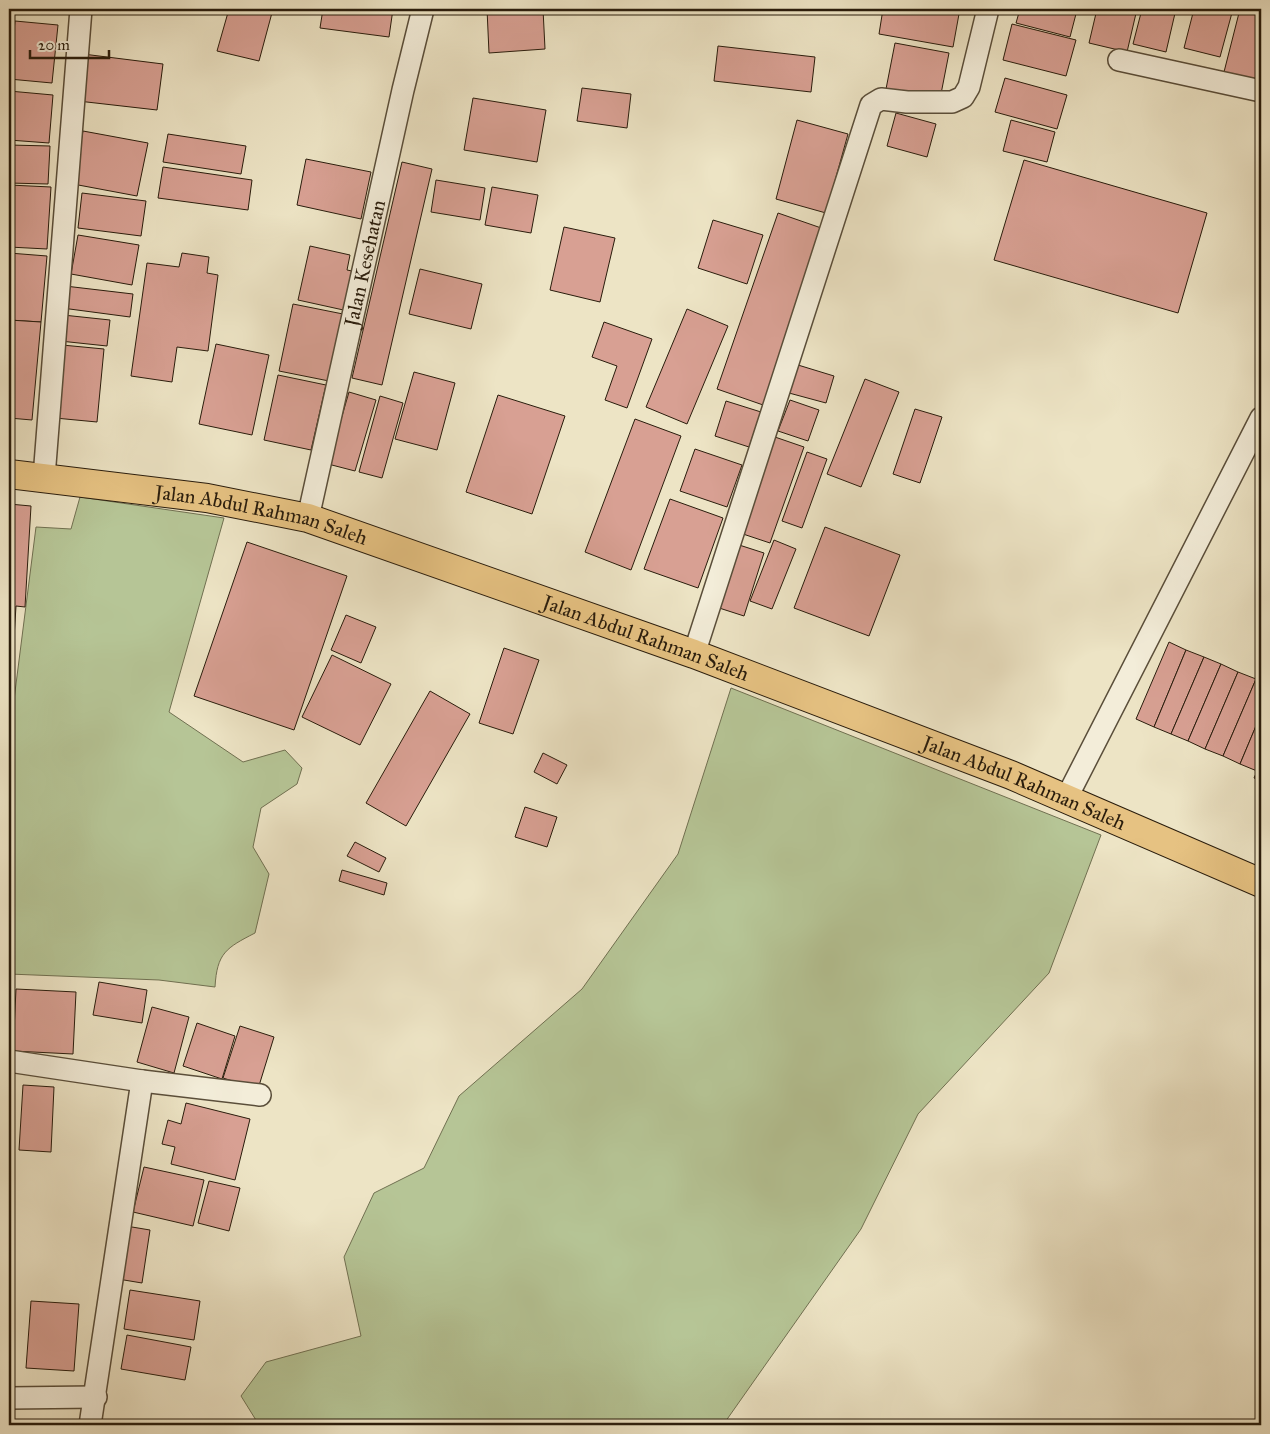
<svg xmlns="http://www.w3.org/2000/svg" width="1270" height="1434" font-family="'IM FELL Great Primer',serif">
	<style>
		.green { fill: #b6c596; stroke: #707051 }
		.building { fill: #d8a093; stroke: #291c0c }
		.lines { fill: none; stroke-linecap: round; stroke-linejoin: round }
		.street-casing { stroke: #5a4e3a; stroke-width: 24 }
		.primary-casing { stroke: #291c0c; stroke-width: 30 }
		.street { stroke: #f3edd9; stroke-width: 21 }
		.primary { stroke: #e6c282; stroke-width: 28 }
		.labels { text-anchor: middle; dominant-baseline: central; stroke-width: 4; stroke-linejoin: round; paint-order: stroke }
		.street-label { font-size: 20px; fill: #291c0c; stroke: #f3edd9 }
	</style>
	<rect width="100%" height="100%" fill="#ede4c5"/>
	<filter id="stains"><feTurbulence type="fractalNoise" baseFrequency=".004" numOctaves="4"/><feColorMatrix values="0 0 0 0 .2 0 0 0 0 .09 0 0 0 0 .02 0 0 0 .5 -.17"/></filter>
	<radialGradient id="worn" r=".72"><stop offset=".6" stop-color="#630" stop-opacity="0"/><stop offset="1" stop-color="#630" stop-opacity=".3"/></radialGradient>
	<!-- green -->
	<g class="green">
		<path d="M80 497 224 518 169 712 243 762 285 750 302 768 297 784 261 808 253 847 269 874 255 933C226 948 217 953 215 987L159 980 9 974V739L36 527 71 529Z"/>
		<path d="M731 688 1101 835 1049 973 918 1114 861 1229 723 1425H259L241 1396 266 1362 361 1336 344 1257 374 1193 424 1168 459 1096 582 989 678 854Z"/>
	</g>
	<!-- building -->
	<g class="building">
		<path d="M229 9H273L259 61 217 51Z"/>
		<path d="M323 9H393L389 37 320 28Z"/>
		<path d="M487 9H543L545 49 489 53Z"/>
		<path d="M883 9H932L959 14 953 47 879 34Z"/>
		<path d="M937 9H968L967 14Z"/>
		<path d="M1020 9 1077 10 1070 37 1016 23Z"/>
		<path d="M1097 9H1137L1127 52 1089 43Z"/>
		<path d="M1142 9H1176L1166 52 1133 44Z"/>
		<path d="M1194 9H1233L1220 57 1184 48Z"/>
		<path d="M1240 9H1261V82L1224 72Z"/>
		<path d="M15 21 58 25 52 83 9 79Z"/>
		<path d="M1012 24 1076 40 1066 76 1003 60Z"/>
		<path d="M895 43 949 53 940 99 886 89Z"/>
		<path d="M718 46 815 57 811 92 714 81Z"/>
		<path d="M83 54 163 64 157 110 78 101Z"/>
		<path d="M1005 78 1067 95 1057 129 995 112Z"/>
		<path d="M582 88 631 94 627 128 577 121Z"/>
		<path d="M9 91 53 95 49 143 9 140Z"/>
		<path d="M473 98 546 110 537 162 464 150Z"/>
		<path d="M896 113 936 124 927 157 887 146Z"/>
		<path d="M797 120 848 134 826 213 776 199Z"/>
		<path d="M1011 120 1055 132 1047 162 1003 151Z"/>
		<path d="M83 131 148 143 137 196 73 184Z"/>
		<path d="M168 134 246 146 241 174 163 162Z"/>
		<path d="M9 145 50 146 48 184 9 183Z"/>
		<path d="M306 159 371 172 361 219 297 205Z"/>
		<path d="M1024 160 1207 213 1178 313 994 260Z"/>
		<path d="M402 162 432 169 382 385 352 378Z"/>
		<path d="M163 167 252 180 248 210 158 198Z"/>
		<path d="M436 180 485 188 480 220 431 212Z"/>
		<path d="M9 185 51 187 47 249 9 247Z"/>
		<path d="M492 187 538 195 531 233 485 225Z"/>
		<path d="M82 193 146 201 141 236 78 228Z"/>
		<path d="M778 213 827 230 766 406 717 389Z"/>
		<path d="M713 220 763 235 747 284 698 268Z"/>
		<path d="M564 227 615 238 600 302 550 290Z"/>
		<path d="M78 235 139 245 132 285 71 274Z"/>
		<path d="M310 246 350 255 347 270 357 272 348 311 298 300Z"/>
		<path d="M9 253 47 256 41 322 9 320Z"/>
		<path d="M182 253 209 257 207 273 218 275 208 351 177 347 172 382 131 376 147 263 179 267Z"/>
		<path d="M420 269 482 284 471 329 409 314Z"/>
		<path d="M65 286 133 294 130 317 62 308Z"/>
		<path d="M293 304 348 315 334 382 279 371Z"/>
		<path d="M687 309 728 326 687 424 646 407Z"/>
		<path d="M63 315 110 320 107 346 60 341Z"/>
		<path d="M9 320 41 322 32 420 9 418Z"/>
		<path d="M604 322 652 339 627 408 605 400 617 366 592 357Z"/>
		<path d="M216 344 269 355 252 435 199 424Z"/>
		<path d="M62 345 104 349 97 422 55 418Z"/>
		<path d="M798 365 834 376 826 403 789 393Z"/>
		<path d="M414 372 455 383 437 450 395 439Z"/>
		<path d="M278 375 326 385 311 450 264 440Z"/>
		<path d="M865 379 899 392 861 487 827 474Z"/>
		<path d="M349 392 376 400 355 471 328 464Z"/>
		<path d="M498 395 565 416 532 514 466 492Z"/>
		<path d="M380 396 403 403 382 478 359 472Z"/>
		<path d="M790 400 819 410 808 441 778 431Z"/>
		<path d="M726 401 761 412 749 447 715 436Z"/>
		<path d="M915 409 942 417 920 483 893 474Z"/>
		<path d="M635 419 681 436 631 570 585 552Z"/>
		<path d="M772 436 804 447 770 543 737 532Z"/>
		<path d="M695 449 742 465 727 507 680 491Z"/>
		<path d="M807 452 827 459 802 528 782 521Z"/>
		<path d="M670 499 723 518 698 588 644 569Z"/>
		<path d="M9 504 31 506 25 607 16 606 13 654 9 653Z"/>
		<path d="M825 527 900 555 869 636 794 608Z"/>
		<path d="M774 540 796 549 772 609 750 601Z"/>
		<path d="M247 542 347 576 294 730 194 696Z"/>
		<path d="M733 543 764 553 744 616 713 606Z"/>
		<path d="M346 615 376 627 361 663 331 650Z"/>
		<path d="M1169 642 1186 650 1154 727 1136 719Z"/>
		<path d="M504 648 539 660 513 734 479 723Z"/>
		<path d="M1186 650 1204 657 1171 734 1154 727Z"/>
		<path d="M332 655 391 684 360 745 302 717Z"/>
		<path d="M1204 657 1221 664 1188 741 1171 734Z"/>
		<path d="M1221 664 1238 672 1205 749 1188 741Z"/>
		<path d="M1238 672 1256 679 1223 756 1205 749Z"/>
		<path d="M1256 679 1261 682V714L1240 764 1223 756Z"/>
		<path d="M430 691 470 714 406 826 366 803Z"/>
		<path d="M1261 714V762L1257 771 1240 764Z"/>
		<path d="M543 753 567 765 557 784 534 772Z"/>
		<path d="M1261 762V781L1254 778Z"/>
		<path d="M525 807 557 817 547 847 515 837Z"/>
		<path d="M355 842 386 858 379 872 347 856Z"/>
		<path d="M342 870 387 883 384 895 339 881Z"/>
		<path d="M99 982 147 990 142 1023 93 1015Z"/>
		<path d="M16 989 76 992 73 1054 13 1051Z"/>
		<path d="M152 1007 189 1017 174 1073 137 1062Z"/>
		<path d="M197 1023 235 1036 222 1079 183 1066Z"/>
		<path d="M240 1026 274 1037 258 1089 223 1078Z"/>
		<path d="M23 1085 54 1087 51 1152 19 1150Z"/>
		<path d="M186 1103 250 1119 235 1180 171 1164 175 1147 162 1144 168 1120 181 1124Z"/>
		<path d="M144 1167 204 1180 193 1226 133 1212Z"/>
		<path d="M209 1181 240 1188 229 1231 198 1223Z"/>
		<path d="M126 1226 150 1230 142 1283 118 1279Z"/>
		<path d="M130 1290 200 1301 194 1340 124 1329Z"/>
		<path d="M31 1301 79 1304 74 1371 26 1368Z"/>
		<path d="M127 1335 191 1347 185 1380 121 1369Z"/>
		<path d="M158 1421 175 1425H157Z"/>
	</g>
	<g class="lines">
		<!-- street casing -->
		<g class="street-casing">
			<g id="street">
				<path d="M1119 60 1261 91"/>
				<path d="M44 477 81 9"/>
				<path id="s1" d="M308 518 403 90 423 9"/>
				<path d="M694 654 871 105 881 99 907 102H952L963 97 969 87 988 9"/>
				<path d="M1066 799 1261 418"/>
				<path d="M9 1061 142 1081 260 1095"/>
				<path d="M9 1398 96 1397"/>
				<path d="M90 1425 142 1081"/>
			</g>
		</g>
		<!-- primary casing -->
		<g class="primary-casing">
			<g id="primary">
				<path id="s2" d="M9 474 207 498 308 518 694 654 1011 775 1261 883"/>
			</g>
		</g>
		<!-- street -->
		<use href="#street" class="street"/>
		<!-- primary -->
		<use href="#primary" class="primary"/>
	</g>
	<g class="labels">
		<!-- street labels -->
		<g class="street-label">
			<text stroke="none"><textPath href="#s1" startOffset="261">Jalan Kesehatan</textPath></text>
			<text stroke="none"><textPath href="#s2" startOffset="256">Jalan Abdul Rahman Saleh</textPath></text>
			<text stroke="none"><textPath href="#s2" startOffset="661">Jalan Abdul Rahman Saleh</textPath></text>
			<text stroke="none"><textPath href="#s2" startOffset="1066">Jalan Abdul Rahman Saleh</textPath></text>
		</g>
	</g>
	<!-- margin -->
	<rect width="1270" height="1434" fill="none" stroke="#ede4c5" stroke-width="30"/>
	<rect x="10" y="10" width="1250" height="1414" fill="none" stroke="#291c0c" stroke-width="2.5"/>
	<rect x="15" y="15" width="1240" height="1404" fill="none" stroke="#291c0c"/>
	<!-- scale -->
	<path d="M30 50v8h79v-8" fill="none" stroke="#291c0c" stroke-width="2.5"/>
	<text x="38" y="50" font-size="15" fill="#291c0c" stroke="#f3edd9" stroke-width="4" paint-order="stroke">20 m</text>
	<rect width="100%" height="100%" filter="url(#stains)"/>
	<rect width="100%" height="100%" fill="url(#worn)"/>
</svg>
